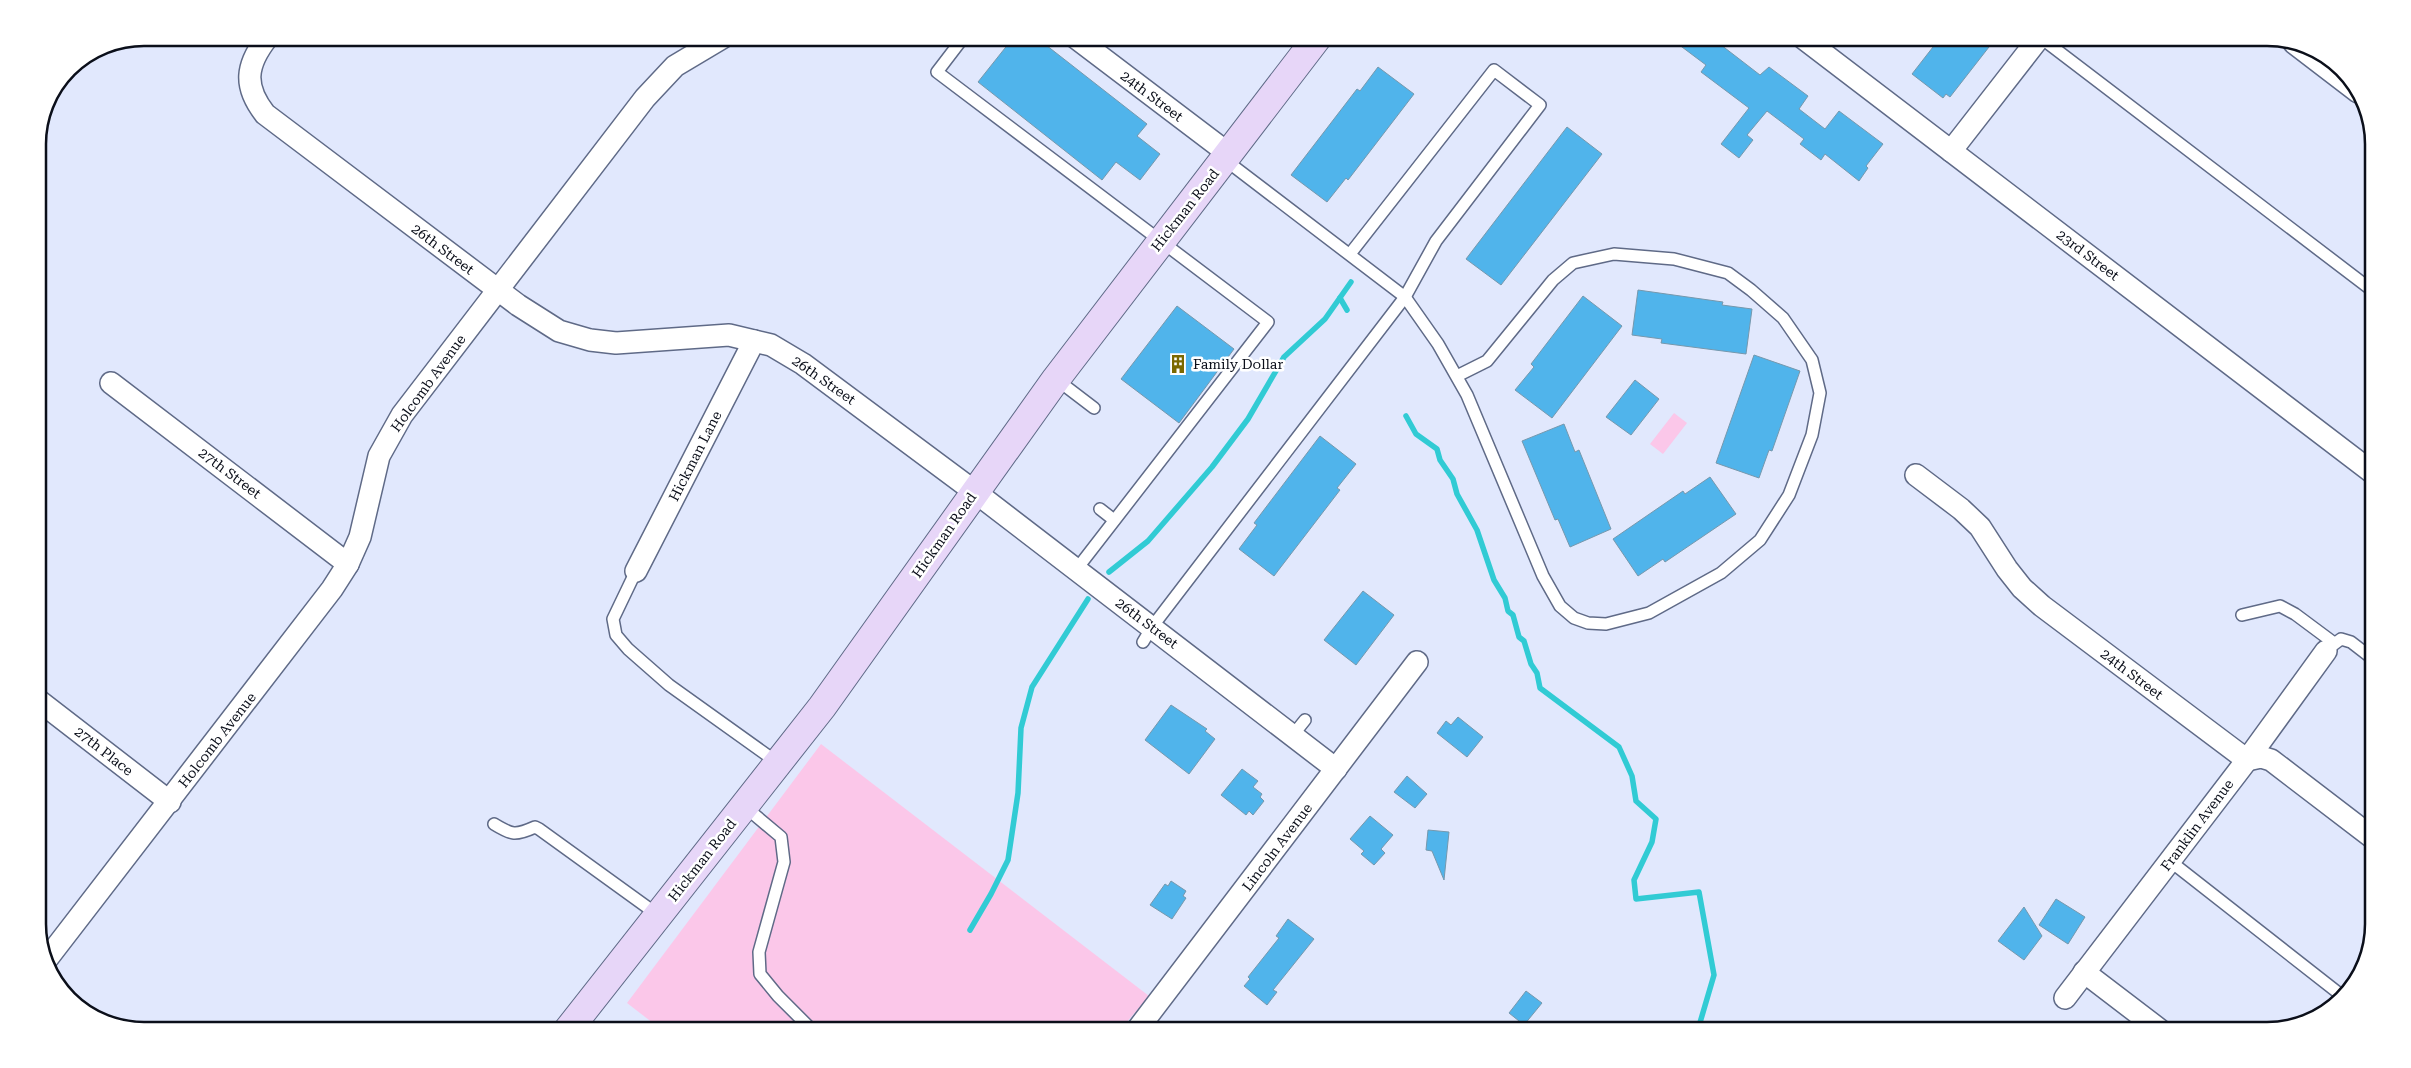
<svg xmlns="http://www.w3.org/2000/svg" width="2411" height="1068" font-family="'Roboto Serif',serif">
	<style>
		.green { fill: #fbc7e9 }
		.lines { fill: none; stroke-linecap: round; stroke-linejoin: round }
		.stream { stroke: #31cbd4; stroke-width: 5.5 }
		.building { fill: #50b4eb; stroke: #7698ad }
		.service-casing { stroke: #5f6a87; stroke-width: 14 }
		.minor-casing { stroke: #5f6a87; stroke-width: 24 }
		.secondary-casing { stroke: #5f6a87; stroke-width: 30 }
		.service { stroke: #fff; stroke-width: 11 }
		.minor { stroke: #fff; stroke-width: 21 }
		.secondary { stroke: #e7d6f8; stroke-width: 28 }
		.labels { text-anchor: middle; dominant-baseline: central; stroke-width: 5; stroke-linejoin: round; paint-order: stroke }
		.street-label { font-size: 14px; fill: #0b0f1a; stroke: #fff }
		.poi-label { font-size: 14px; fill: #0b0f1a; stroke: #fff; text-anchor: start }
		.rim { fill: none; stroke: #0b0f1a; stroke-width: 2.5 }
	</style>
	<rect width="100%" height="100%" fill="#e1e8fd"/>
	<!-- green -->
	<g class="green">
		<path d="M1674 413 1687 423 1663 454 1650 444Z"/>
		<path d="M821 744 1149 996 1120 1030H662L627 1003Z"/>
	</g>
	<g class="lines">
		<!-- stream -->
		<g class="stream">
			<path d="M1340 298 1347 310"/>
			<path d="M1406 416 1416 434 1437 449 1440 460 1453 479 1457 494 1477 530 1494 580 1505 598 1508 611 1513 615 1519 637 1524 641 1531 664 1537 673 1540 688 1619 747 1632 776 1636 801 1656 819 1652 842 1634 880 1636 899 1699 892 1714 975 1699 1026 1703 1030"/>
			<path d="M1109 572 1148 541 1212 467 1248 419 1284 357 1325 319 1351 282"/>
			<path d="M970 930 991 894 1008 860 1018 793 1021 728 1032 687 1088 599"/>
		</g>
	</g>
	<!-- building -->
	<g class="building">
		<path d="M1013 38H1037L1147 124 1137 136 1160 154 1140 180 1116 162 1102 180 978 82Z"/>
		<path d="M1670 38H1712L1760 75 1769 67 1808 96 1799 109 1825 129 1839 111 1883 144 1866 166 1868 168 1859 181 1825 154 1821 160 1800 144 1804 139 1767 111 1747 135 1753 140 1739 158 1721 144 1749 108 1701 72 1706 65Z"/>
		<path d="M1940 38H1996L1950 97 1946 94 1943 98 1912 74Z"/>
		<path d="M1378 67 1414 94 1348 180 1346 178 1327 202 1291 175 1357 89 1360 91Z"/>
		<path d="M1567 127 1602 154 1501 285 1466 259Z"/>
		<path d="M1638 290 1723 302 1722 305 1752 309 1746 354 1661 343 1662 339 1632 335Z"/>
		<path d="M1583 296 1622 326 1552 418 1515 390 1534 367 1531 364Z"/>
		<path d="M1177 306 1234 349 1179 423 1121 379Z"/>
		<path d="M1754 355 1800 371 1772 451 1769 450 1759 478 1716 463Z"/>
		<path d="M1635 380 1659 399 1631 435 1606 417Z"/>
		<path d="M1564 424 1575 452 1579 450 1611 529 1570 547 1558 519 1555 520 1522 441Z"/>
		<path d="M1320 436 1356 464 1337 488 1340 490 1274 576 1239 549 1257 525 1254 523Z"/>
		<path d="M1710 477 1736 514 1665 562 1663 559 1638 576 1613 539 1683 491 1685 494Z"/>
		<path d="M1363 591 1394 615 1356 665 1324 640Z"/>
		<path d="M1171 705 1207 729 1205 731 1215 739 1189 774 1145 740Z"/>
		<path d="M1458 717 1483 737 1467 757 1437 733 1446 721 1451 725Z"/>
		<path d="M1242 769 1258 781 1253 787 1262 794 1260 797 1264 801 1253 815 1249 811 1246 815 1221 795Z"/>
		<path d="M1407 776 1427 794 1415 808 1394 792Z"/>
		<path d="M1370 816 1393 835 1381 849 1385 853 1374 865 1361 854 1364 851 1350 839Z"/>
		<path d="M1428 830 1449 832 1444 880 1432 851 1426 850Z"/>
		<path d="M1171 881 1186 891 1183 896 1186 898 1172 919 1150 905 1165 884 1168 886Z"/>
		<path d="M2056 899 2085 917 2068 944 2039 925Z"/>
		<path d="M2024 907 2042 936 2024 960 1998 941Z"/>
		<path d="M1288 919 1314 939 1273 990 1277 992 1267 1005 1244 986 1250 979 1248 977 1279 938 1276 936Z"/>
		<path d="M1526 991 1542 1003 1524 1025 1509 1013Z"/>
	</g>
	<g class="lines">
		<!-- service casing -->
		<g class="service-casing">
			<g id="service">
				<path d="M963 38 937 72 1268 322 1076 570"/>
				<path d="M2041 38 2373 291"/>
				<path d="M1224 159 1405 297 1438 344 1467 395 1543 576 1560 606 1574 618 1588 623 1606 624 1649 613 1721 573 1760 540 1789 495 1812 435 1820 393 1812 360 1783 318 1751 290 1728 273 1674 259 1614 254 1573 263 1553 280 1487 361 1457 376"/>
				<path d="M1056 379 1094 408"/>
				<path d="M1100 509 1114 520"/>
				<path d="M636 571 613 619 616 635 628 649 669 685 778 763"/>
				<path d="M2242 615 2280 606 2295 614 2334 643"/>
				<path d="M1143 642 1152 627 1405 297 1436 241 1540 105 1494 70 1350 254"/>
				<path d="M2329 648 2341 639 2351 642 2373 659"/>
				<path d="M1293 735 1305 720"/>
				<path d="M744 806 781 837 784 862 759 952 760 974 778 996 812 1030"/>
				<path d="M494 824C512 835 515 836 535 827L539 829 658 915"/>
				<path d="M2170 861 2341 995"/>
			</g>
		</g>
		<!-- minor casing -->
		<g class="minor-casing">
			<g id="minor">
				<path d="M267 38C246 65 243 86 265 114L518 305 559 331 590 340 616 343 729 335 771 345 803 364 975 492 1336 769"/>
				<path d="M1076 38 1229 154"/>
				<path d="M1803 38 2373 473"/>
				<path d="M2294 43 2358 92"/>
				<path d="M1951 151 2039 38"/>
				<path d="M111 383 348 564"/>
				<path d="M1916 475 1961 509 1980 527 2007 569 2022 588 2042 606 2247 760 2261 757 2271 760 2373 838"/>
				<path d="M636 571 754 341"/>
				<path d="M38 700 170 802"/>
				<path d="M47 959 332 589 348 564 360 537 379 456 402 415 645 98 675 66 722 38"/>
				<path d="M2084 972 2160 1030"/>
				<path d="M2065 998 2247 760 2326 651"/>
				<path d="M1137 1030 1417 662"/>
			</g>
		</g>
		<!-- secondary casing -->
		<g class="secondary-casing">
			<path id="secondary" d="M568 1030 822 707 1056 379 1317 38"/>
		</g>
		<!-- service -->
		<use href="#service" class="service"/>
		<!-- minor -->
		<use href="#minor" class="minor"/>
		<!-- secondary -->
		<use href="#secondary" class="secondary"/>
	</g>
	<!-- icons -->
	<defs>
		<g id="building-bare" transform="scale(1.5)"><path d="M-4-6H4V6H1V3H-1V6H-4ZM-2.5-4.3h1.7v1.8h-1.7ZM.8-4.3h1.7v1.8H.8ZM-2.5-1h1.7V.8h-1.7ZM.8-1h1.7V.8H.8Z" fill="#7b6900" stroke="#fff" stroke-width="2.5" paint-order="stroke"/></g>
	</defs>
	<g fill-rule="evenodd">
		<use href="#building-bare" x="1178" y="364"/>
	</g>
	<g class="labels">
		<!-- street labels -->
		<g class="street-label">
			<text transform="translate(1152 96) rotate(37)">24th Street</text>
			<text transform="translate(1185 210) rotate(-52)">Hickman Road</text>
			<text transform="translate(443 249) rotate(37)">26th Street</text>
			<text transform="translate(2088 255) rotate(37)">23rd Street</text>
			<text transform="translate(824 380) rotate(35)">26th Street</text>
			<text transform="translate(428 383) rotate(-54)">Holcomb Avenue</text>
			<text transform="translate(695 456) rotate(-63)">Hickman Lane</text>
			<text transform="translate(230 473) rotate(37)">27th Street</text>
			<text transform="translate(944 535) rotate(-55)">Hickman Road</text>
			<text transform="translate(1147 623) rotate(37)">26th Street</text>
			<text transform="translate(2132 674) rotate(37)">24th Street</text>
			<text transform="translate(217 740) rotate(-52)">Holcomb Avenue</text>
			<text transform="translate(104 751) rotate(38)">27th Place</text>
			<text transform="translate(2197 825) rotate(-53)">Franklin Avenue</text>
			<text transform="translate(1277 847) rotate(-53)">Lincoln Avenue</text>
			<text transform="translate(702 860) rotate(-52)">Hickman Road</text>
		</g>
		<!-- poi labels -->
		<g class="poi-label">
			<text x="1193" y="364">Family Dollar</text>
		</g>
	</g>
	<!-- crop -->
	<path d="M0 0H2411V1068H0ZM144 46H2267A98 98 0 0 1 2365 144V924A98 98 0 0 1 2267 1022H144A98 98 0 0 1 46 924V144A98 98 0 0 1 144 46Z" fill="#fff" fill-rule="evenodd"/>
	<path class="rim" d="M144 46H2267A98 98 0 0 1 2365 144V924A98 98 0 0 1 2267 1022H144A98 98 0 0 1 46 924V144A98 98 0 0 1 144 46Z"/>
</svg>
